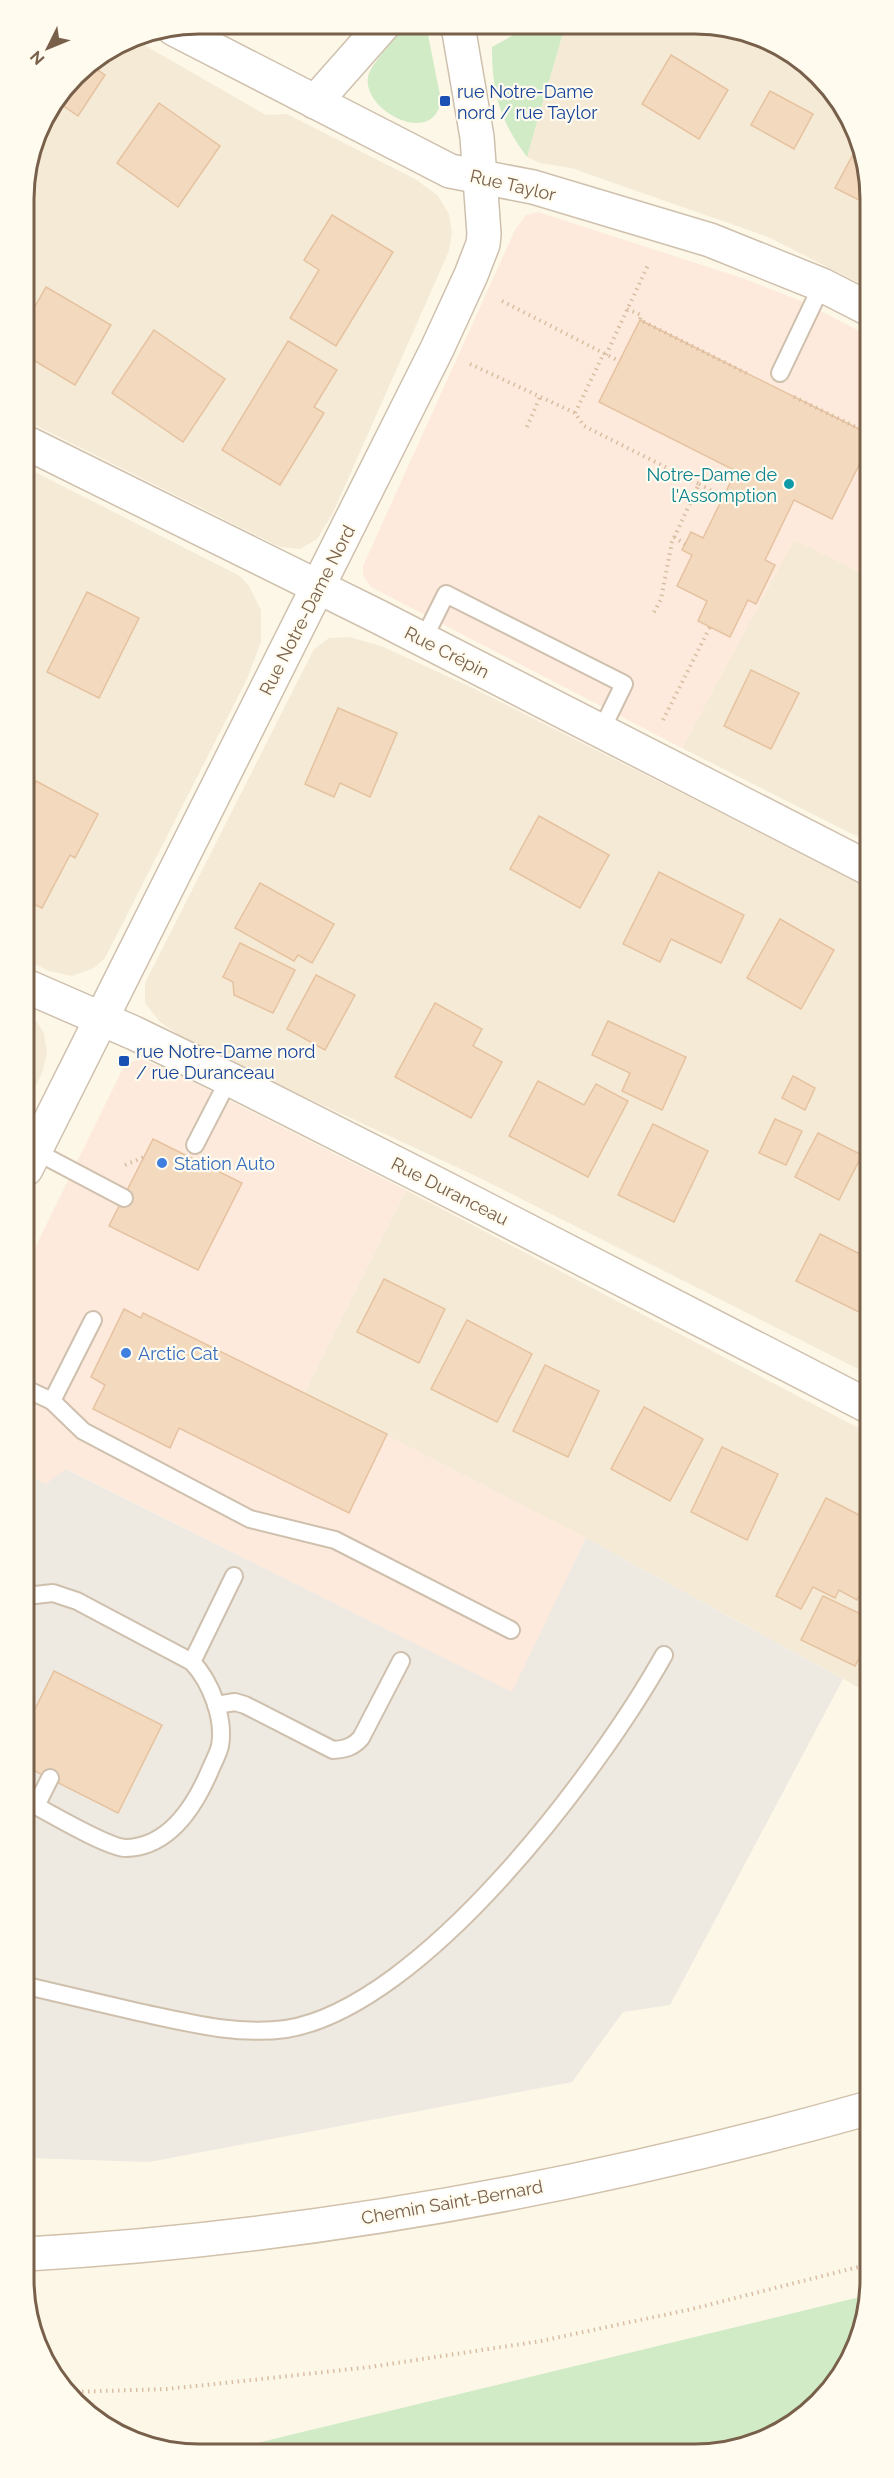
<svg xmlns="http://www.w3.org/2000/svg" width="894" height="2478" font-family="Raleway,sans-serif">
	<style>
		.residential { fill: #f5ead6 }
		.commercial { fill: #fdeadc }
		.industrial { fill: #eee9e1 }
		.green { fill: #d0ebc6 }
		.building { fill: #f3dabf; stroke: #e6c29f; stroke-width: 1.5 }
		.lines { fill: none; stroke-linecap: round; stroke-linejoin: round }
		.lane-casing { stroke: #cfc0ad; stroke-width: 20 }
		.street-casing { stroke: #cfc0ad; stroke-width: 36 }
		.secondary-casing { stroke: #d2c1ab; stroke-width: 36 }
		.path { stroke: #d9bda2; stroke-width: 4; stroke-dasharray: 1.5 4.5; stroke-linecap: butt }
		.lane { stroke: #fff; stroke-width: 16 }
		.street { stroke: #fff; stroke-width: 33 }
		.secondary { stroke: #fff; stroke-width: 33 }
		.transit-dot { fill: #1a4fb4; stroke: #fffbef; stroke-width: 2 }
		.culture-dot { fill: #0f9aa8; stroke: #fffbef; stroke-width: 2 }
		.shop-dot { fill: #3f7fe0; stroke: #fffbef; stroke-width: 2 }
		.labels { text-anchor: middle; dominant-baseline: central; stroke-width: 4.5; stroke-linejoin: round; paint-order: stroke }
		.transit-label { font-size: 18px; fill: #164399; stroke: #fffbef; text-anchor: start }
		.street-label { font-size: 18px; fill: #78604b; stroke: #fffbef }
		.culture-label { font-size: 18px; fill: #0d838f; stroke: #fffbef; text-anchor: end }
		.shop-label { font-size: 18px; fill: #366cbe; stroke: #fffbef; text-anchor: start }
		.rim { fill: none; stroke: #78604b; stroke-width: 3 }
	</style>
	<rect width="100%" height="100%" fill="#fdf7e8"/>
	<!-- residential -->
	<g class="residential">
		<path d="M565 26 729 27 818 75 867 165V287L768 237 571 168 540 163 527 157Z"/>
		<path d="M132 38 266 115 287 114 417 180 438 196 449 214 452 233 449 251 332 515 317 539 300 549 280 547 25 420 24 188 42 122 84 68Z"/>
		<path d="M25 467 240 576 249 586 261 610V641L248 677 105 958 94 968 72 976 49 971 26 960Z"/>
		<path d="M794 539 867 576 868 842 682 748Z"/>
		<path d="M349 637 381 646 471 687 868 887V1374L478 1177 253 1073 179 1035 160 1022 145 1003V983L314 649 329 638Z"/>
		<path d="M26 1011 33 1016 44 1033 47 1054 42 1073 26 1106Z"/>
		<path d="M406 1190 868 1433 869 1693 586 1538 304 1393Z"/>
	</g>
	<!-- commercial -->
	<g class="commercial">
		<path d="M538 212 742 278 801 301 867 335V576L794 540 682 748 371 587 363 575V566L515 230 526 215Z"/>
		<path d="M140 1059 167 1069 406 1190 304 1393 586 1538 513 1693 67 1469 46 1484 26 1474V1266L125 1064Z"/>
	</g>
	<!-- industrial -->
	<path class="industrial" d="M66 1469 512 1692 586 1538 843 1679 670 2005 623 2012 572 2082 149 2162 27 2158 26 1474 46 1484Z"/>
	<!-- green -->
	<g class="green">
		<path d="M408 25H426L441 100C434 148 362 111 368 77 370 65 398 34 408 25Z"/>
		<path d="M519 26H565L527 157C499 120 492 91 492 47L519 32Z"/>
		<path d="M868 2295 857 2345 827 2394 783 2430 729 2451H224Z"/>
	</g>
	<!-- building -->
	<g class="building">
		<path d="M671 55 728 90 699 139 642 104Z"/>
		<path d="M89 64 105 75 78 116 58 102 84 68Z"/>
		<path d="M770 91 813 114 794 149 751 125Z"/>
		<path d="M159 103 220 146 178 207 117 163Z"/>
		<path d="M857 147 867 165V204L835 188Z"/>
		<path d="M332 215 393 252 336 346 290 318 319 270 304 260Z"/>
		<path d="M46 287 111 325 75 385 25 355V324Z"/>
		<path d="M640 320 867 433V449L832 519 794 500 765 560 775 565 756 604 748 600 730 637 698 621 707 601 677 586 692 555 682 550 691 532 703 538 736 471 599 402Z"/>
		<path d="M154 330 225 379 183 442 112 393Z"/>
		<path d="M288 341 337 370 314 407 324 413 280 485 222 450Z"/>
		<path d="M25 567 33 571 25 585Z"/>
		<path d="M87 592 139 618 99 698 47 672Z"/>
		<path d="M751 670 799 693 771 749 724 726Z"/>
		<path d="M338 708 397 733 370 797 340 783 334 797 305 784Z"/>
		<path d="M36 781 98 814 75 858 70 855 42 908 25 900V791L30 793Z"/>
		<path d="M539 816 609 855 580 908 510 869Z"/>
		<path d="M659 872 744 915 721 963 671 939 660 962 623 944Z"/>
		<path d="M260 883 334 924 312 963 298 955 294 961 235 928Z"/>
		<path d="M780 919 834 950 801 1009 747 978Z"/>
		<path d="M240 943 295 970 273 1013 234 995 233 982 223 977Z"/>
		<path d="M316 975 355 995 325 1050 287 1029Z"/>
		<path d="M435 1003 482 1029 473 1046 502 1062 471 1118 395 1077Z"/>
		<path d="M608 1021 686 1057 662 1110 622 1091 630 1073 592 1055Z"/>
		<path d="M793 1076 815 1088 805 1110 782 1098Z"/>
		<path d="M538 1081 584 1105 596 1084 628 1101 588 1177 509 1136Z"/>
		<path d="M775 1119 802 1131 786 1165 759 1153Z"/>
		<path d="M653 1124 708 1151 674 1222 618 1195Z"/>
		<path d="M818 1133 862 1155 839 1200 795 1177Z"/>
		<path d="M153 1139 242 1183 198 1270 109 1226Z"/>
		<path d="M820 1234 868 1258V1304L863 1314 796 1281Z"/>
		<path d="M384 1279 445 1309 419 1363 357 1332Z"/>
		<path d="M124 1309 141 1318 143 1313 387 1434 349 1513 179 1428 170 1448 93 1409 105 1385 91 1377Z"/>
		<path d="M467 1320 532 1354 497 1422 431 1389Z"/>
		<path d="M545 1365 599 1391 568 1457 513 1431Z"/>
		<path d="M644 1407 703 1439 670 1501 611 1469Z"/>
		<path d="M722 1447 778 1474 747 1540 691 1512Z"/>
		<path d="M826 1498 869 1520V1578L857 1600 839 1590 835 1598 813 1587 801 1609 776 1596Z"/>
		<path d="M823 1596 869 1618V1639L855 1666 801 1640Z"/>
		<path d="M54 1671 162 1725 118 1813 27 1767V1725Z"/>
	</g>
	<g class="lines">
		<!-- lane casing -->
		<g class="lane-casing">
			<g id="lane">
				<path d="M780 373 822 285"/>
				<path d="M423 640 446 594 624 684 601 731"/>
				<path d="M195 1145 229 1079"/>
				<path d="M35 1151 124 1198"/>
				<path d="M26 1389 52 1401 93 1320"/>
				<path d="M52 1401 83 1431 250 1519 335 1540 511 1630"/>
				<path d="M26 1596 53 1593 77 1601 192 1662C211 1682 225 1719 220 1746 218 1754 214 1761 211 1768 196 1804 170 1847 126 1848 108 1848 46 1811 27 1801"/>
				<path d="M192 1662 234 1576"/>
				<path d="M216 1705 235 1702 245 1705 333 1750C346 1749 353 1747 361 1738L401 1661"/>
				<path d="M36 1806 50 1778"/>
				<path d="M27 1986C64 1995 101 2003 138 2012 185 2022 237 2036 286 2029 423 2007 599 1771 664 1655"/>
			</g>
		</g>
		<!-- street casing -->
		<g class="street-casing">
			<g id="street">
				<path d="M174 29 450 171 533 187 710 240 822 285 867 308"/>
				<path d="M315 102 383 25"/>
				<path d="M25 442 379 617 868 868"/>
				<path d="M26 986 134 1033 229 1079 431 1181 868 1406"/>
				<path d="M26 1169 437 349 471 275 483 244 484 234 477 137 458 26"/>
			</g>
		</g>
		<!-- secondary casing -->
		<g class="secondary-casing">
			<path id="secondary" d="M27 2254C311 2238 596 2185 869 2108"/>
		</g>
		<!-- path -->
		<g class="path">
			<path d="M502 301 619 361"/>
			<path d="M627 309 641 315 640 320 750 375"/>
			<path d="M606 355 649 263"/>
			<path d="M470 364 575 413 584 426 699 484 672 542 661 599 652 616"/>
			<path d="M794 397 856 427"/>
			<path d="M575 413 604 353"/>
			<path d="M527 427 540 397"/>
			<path d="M699 484 723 497"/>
			<path d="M674 537 685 544"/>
			<path d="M663 720 710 627"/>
			<path d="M125 1165 144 1157"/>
			<path d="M27 1708 33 1712"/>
			<path d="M70 2392 166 2389 243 2381 370 2367 541 2341 692 2309 870 2264"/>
		</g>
		<!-- lane -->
		<use href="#lane" class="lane"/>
		<!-- street -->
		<use href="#street" class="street"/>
		<!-- secondary -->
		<use href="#secondary" class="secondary"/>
	</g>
	<!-- markers -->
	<g class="transit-dot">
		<rect x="439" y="95" width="12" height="12" rx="3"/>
		<rect x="118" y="1055" width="12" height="12" rx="3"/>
	</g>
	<circle class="culture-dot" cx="789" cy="484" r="6"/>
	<g class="shop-dot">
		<circle cx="162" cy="1163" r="6"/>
		<circle cx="126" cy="1353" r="6"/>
	</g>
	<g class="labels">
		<!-- transit labels -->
		<g class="transit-label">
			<text x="457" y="91">rue Notre-Dame<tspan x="457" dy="21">nord / rue Taylor</tspan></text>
			<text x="136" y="1051">rue Notre-Dame nord<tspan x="136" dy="21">/ rue Duranceau</tspan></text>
		</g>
		<!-- street labels -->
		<g class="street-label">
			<text transform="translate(513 185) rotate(13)">Rue Taylor</text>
			<text transform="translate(307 610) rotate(-63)">Rue Notre-Dame Nord</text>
			<text transform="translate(447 652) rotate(27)">Rue Crépin</text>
			<text transform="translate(450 1191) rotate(27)">Rue Duranceau</text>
			<text transform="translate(452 2202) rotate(-10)">Chemin Saint-Bernard</text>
		</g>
		<!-- culture labels -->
		<g class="culture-label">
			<text x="777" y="474">Notre-Dame de<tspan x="777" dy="21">l'Assomption</tspan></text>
		</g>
		<!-- shop labels -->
		<g class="shop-label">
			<text x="174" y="1163">Station Auto</text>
			<text x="138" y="1353">Arctic Cat</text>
		</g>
	</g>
	<!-- crop -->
	<path d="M0 0H894V2478H0ZM199 34H695A165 165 0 0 1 860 199V2279A165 165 0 0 1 695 2444H199A165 165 0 0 1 34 2279V199A165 165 0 0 1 199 34Z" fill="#fffbef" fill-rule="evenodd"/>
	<path class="rim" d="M199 34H695A165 165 0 0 1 860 199V2279A165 165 0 0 1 695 2444H199A165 165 0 0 1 34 2279V199A165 165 0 0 1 199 34Z"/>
	<!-- north arrow -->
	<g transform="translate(48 48) rotate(227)" stroke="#fffbef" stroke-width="4.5" paint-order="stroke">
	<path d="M0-4.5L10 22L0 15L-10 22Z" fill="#78604b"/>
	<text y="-9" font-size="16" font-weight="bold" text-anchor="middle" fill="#78604b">N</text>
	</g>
</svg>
